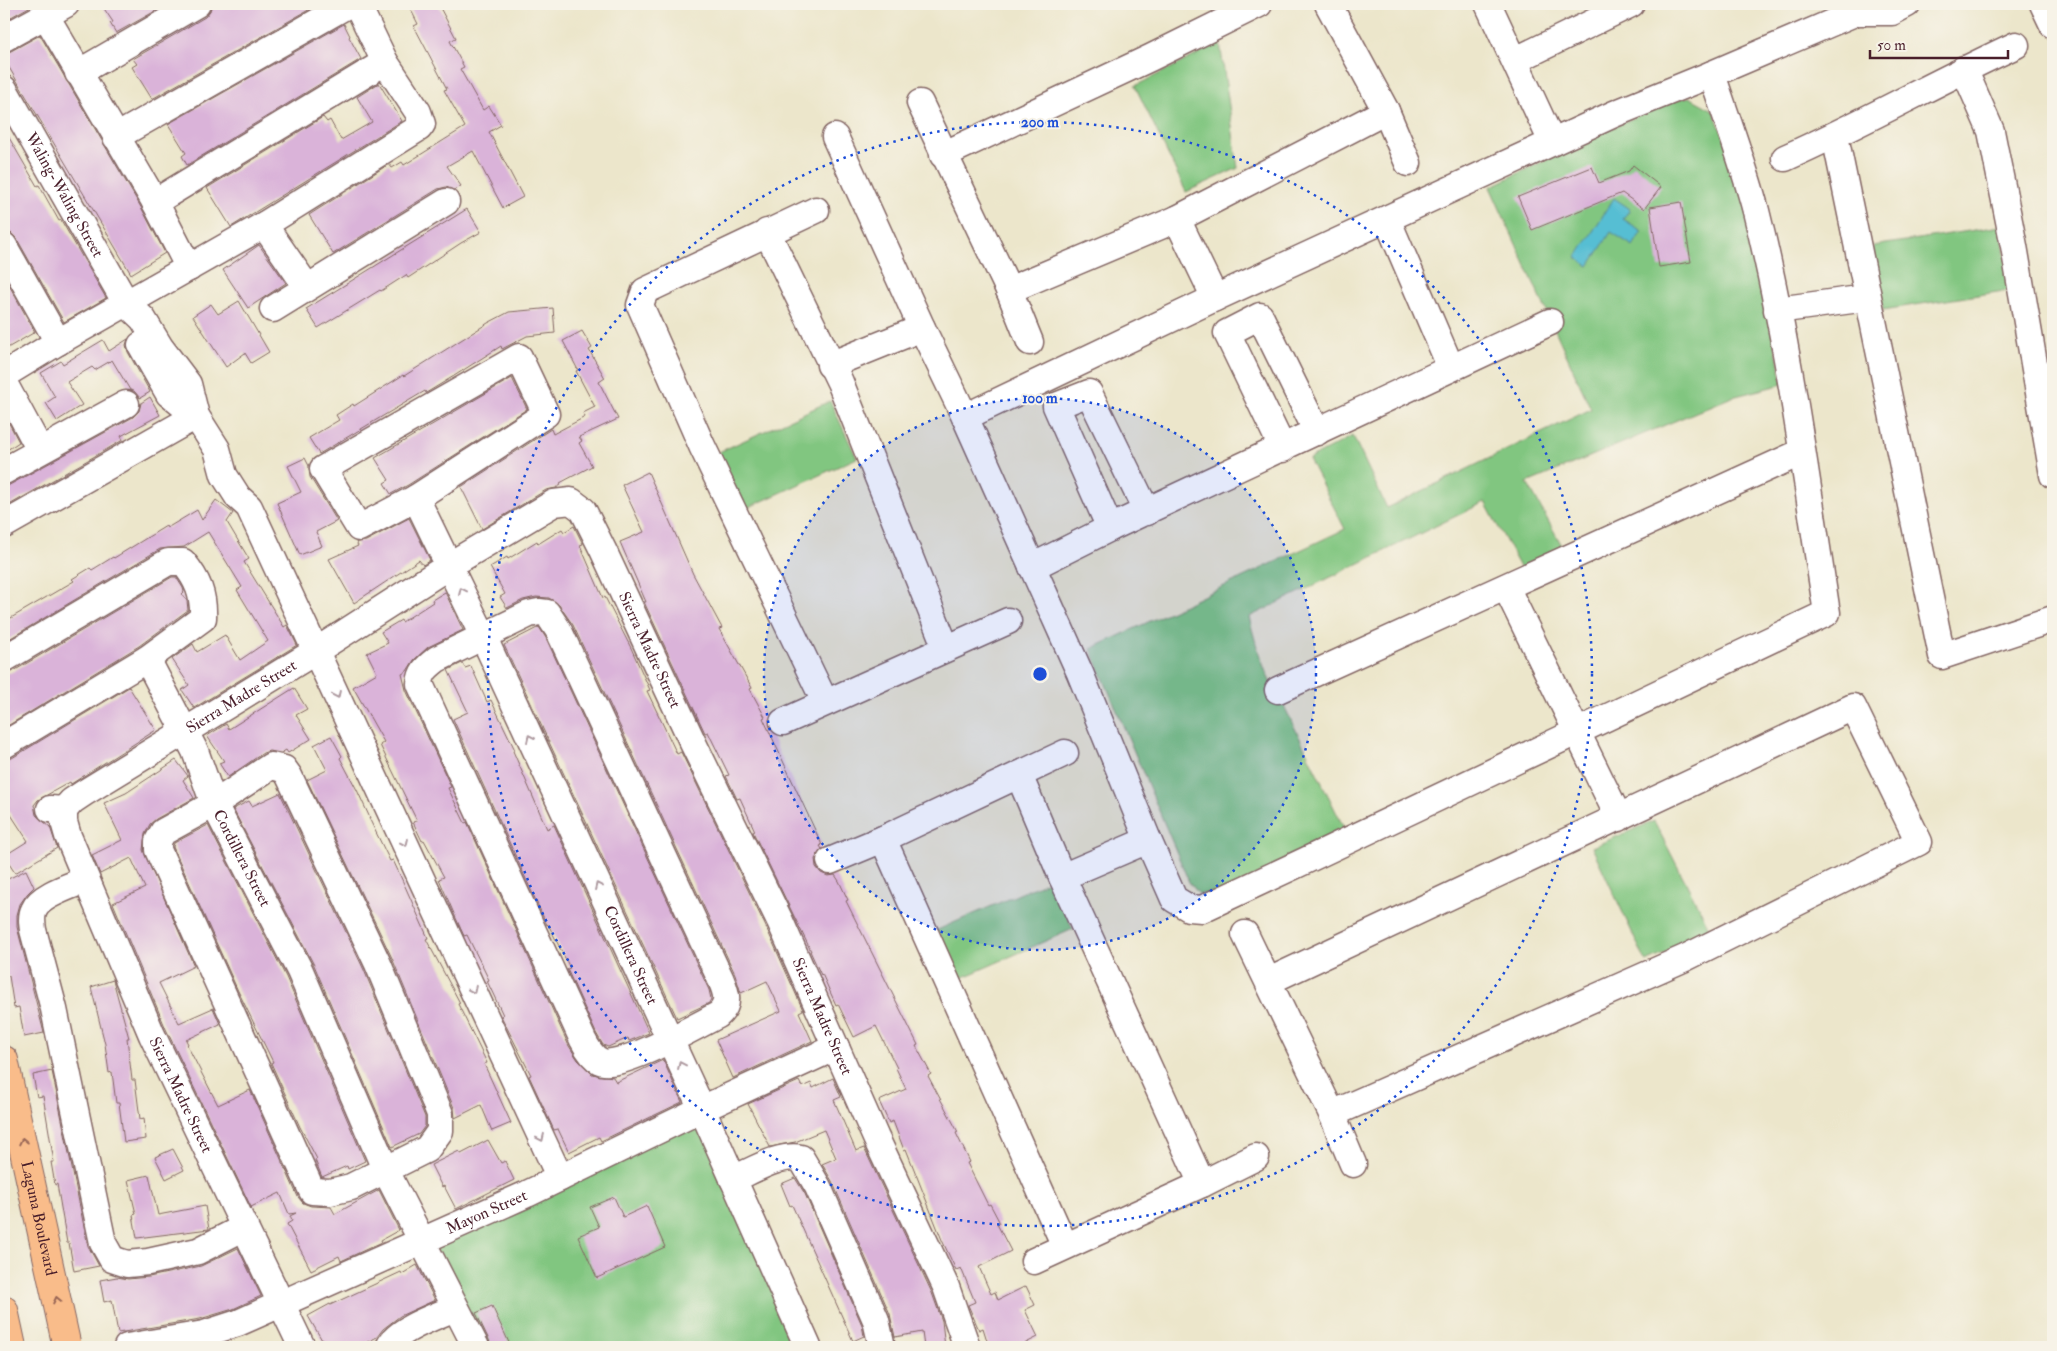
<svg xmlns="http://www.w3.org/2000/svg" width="2057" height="1351" font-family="'IM FELL Double Pica',serif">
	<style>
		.green { fill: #81c680; stroke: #667256 }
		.water { fill: #56bed3; stroke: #506e7f }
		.building { fill: #dab3d9 }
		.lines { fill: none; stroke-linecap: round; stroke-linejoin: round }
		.minor-casing { stroke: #836563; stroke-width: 29 }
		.major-casing { stroke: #836563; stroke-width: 30 }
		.highway-casing { stroke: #836563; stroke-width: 30 }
		.minor { stroke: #fff; stroke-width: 26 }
		.major { stroke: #f9bc8a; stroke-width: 28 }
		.highway { stroke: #f9bc8a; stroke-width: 28 }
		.oneway { stroke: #ae9aa0 }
		.oneway2 { stroke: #996656 }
		.ring { fill: none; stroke: #1d4ed8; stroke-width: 2.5; stroke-dasharray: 2.5 5 }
		.labels { text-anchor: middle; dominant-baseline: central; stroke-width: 4; stroke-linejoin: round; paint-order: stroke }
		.street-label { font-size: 16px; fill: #4a1f2b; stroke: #f7f3e8 }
		.centre { fill: #1d4ed8; stroke: #f7f3e8; stroke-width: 2.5 }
		.ring-label { font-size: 15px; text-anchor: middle; font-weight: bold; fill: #1d4ed8; stroke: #f7f3e8; stroke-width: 4; stroke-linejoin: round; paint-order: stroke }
	</style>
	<rect width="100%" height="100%" fill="#f7f3e8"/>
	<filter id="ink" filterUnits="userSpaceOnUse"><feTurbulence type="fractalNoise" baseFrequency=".02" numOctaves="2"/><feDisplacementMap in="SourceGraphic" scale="10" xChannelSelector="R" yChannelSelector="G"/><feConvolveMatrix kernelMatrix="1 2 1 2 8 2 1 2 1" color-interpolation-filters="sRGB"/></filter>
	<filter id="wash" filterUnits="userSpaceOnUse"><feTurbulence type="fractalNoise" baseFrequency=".0096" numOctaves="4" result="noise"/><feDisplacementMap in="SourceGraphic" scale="20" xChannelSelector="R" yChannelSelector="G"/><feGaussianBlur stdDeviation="1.12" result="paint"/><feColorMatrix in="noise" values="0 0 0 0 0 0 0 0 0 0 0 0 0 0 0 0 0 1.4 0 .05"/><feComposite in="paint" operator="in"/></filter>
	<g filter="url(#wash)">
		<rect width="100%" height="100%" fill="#ece6cb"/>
		<!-- green -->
		<g class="green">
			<path d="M1220 43 1238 168 1186 192 1135 86Z"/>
			<path d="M1689 97 1713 110 1743 185 1783 384 1732 397 1527 483 1565 551 1522 571 1485 502 1249 617C1257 650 1267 682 1286 710L1346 832 1219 894H1199L1189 882 1091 649 1345 529 1309 459 1353 436 1387 508 1591 409 1490 187 1666 102Z"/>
			<path d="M2001 226 2010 290 1883 310 1873 246Z"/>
			<path d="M830 401 857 458 745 509 719 452Z"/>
			<path d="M1654 821 1712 933 1646 962 1592 847Z"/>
			<path d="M1051 880 1073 929 957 980 935 931Z"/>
			<path d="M701 1119 802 1347H483L431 1245Z"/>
		</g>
		<!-- water -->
		<path class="water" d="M1614 198 1630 209 1623 219 1642 231 1633 246 1611 232 1589 266 1576 258Z"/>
		<g id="blocks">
			<!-- building -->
			<g class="building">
				<path d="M4 4H26L29 7 4 21Z"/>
				<path d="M101 4H168L116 33 110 23 113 22Z"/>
				<path d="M212 4H319L152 99 132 67 137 64 133 59 205 17 210 11Z"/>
				<path d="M408 4H438L456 38 450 41 464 67 460 69 483 110 489 106 501 125 489 132 523 197 503 208 473 151 447 166 461 186 454 190 446 187 438 189 333 254 309 215 389 164 392 168 402 162 404 165 465 127 444 90 447 89 414 26 418 24Z"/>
				<path d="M344 24 350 36 349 37 361 59 187 165 182 156 186 153 168 124Z"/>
				<path d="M40 35 142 209 165 253 131 274 4 59V53L11 51Z"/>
				<path d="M379 83 402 121 231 227 207 188 323 117 327 122 330 120 341 140 372 122 357 97Z"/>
				<path d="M4 129 37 186 39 185 59 221 61 220 106 298 64 322 17 239 11 233 4 231Z"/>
				<path d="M1633 165 1661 187 1644 209 1622 193 1532 230 1518 197 1592 167 1599 183 1629 171Z"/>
				<path d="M1681 202 1691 262 1659 267 1650 207Z"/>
				<path d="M467 209 481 232 461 243 408 278 406 275 381 291 380 290 318 328 306 309Z"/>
				<path d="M259 245 286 283 248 308 223 270Z"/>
				<path d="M4 276 35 332 4 350Z"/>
				<path d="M239 301 269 352 251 363 245 353 226 367 193 316 211 304 218 314Z"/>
				<path d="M553 308 555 333 527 336 502 349 501 346 454 376 426 393 425 391 319 454 309 438 339 420 336 415 353 404 354 406 403 375 404 376 488 323 509 312Z"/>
				<path d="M582 331 592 348 589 350 605 378 599 382 618 419 579 437 582 441 579 443 592 466 560 483 561 485 556 488 546 490 482 529 461 487 551 429 553 434 585 417 583 413 595 407 576 371 578 370 563 341Z"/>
				<path d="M128 339 126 345 128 352 150 392 140 398 134 391 130 390 112 360 95 370 92 367 67 382 82 405 57 421 46 403 55 397 41 373 61 361 63 364 103 340 109 351Z"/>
				<path d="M512 378 527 409 408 485 391 494 384 483 389 480 375 458Z"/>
				<path d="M150 397 160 415 121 436 123 440 4 508V488L133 417 139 411 141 403Z"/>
				<path d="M4 414 19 442 4 452Z"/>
				<path d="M305 458 309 466 310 477 337 521 316 532 322 546 300 555 277 503 301 492 288 466Z"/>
				<path d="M648 472 693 574 722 628 719 629 752 688 750 689 765 717 763 718 822 845 820 846 822 849 815 859 816 867 821 873 828 876 835 875 839 881 848 900 846 901 918 1045 916 1046 931 1074 928 1076 958 1132 956 1133 970 1162 967 1163 988 1205 990 1204 1000 1223 997 1224 1011 1251 979 1267 991 1294 995 1292 998 1300 1026 1286 1035 1305 1025 1310 1038 1337 1018 1347H989L983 1328 979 1330 968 1305 975 1302 961 1268 956 1270 942 1240 906 1149 904 1150 893 1121 889 1123 879 1101 906 1089 896 1068H897L876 1026 854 1037 838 1004 836 1005 822 974 821 975 810 951H811L753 832 755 831 740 798 737 799 726 776 729 775 708 732 705 733 644 602H646L620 542 644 532 622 485Z"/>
				<path d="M216 500 233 513 227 522 249 559 244 562 284 627 287 625 297 645 194 708 182 690 189 685 172 659 193 644 197 652 225 635 240 660 268 641 237 590 242 587 208 532 184 547 160 549 4 642V622L74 581 72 579 90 568 92 570 113 557 114 558 166 526 167 528 197 510 202 520Z"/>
				<path d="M409 518 430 560 423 565 419 560 354 603 329 559 358 546 356 542 366 541Z"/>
				<path d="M574 526 583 544 580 545 603 598 605 597 631 648 650 690 647 691 677 754 681 752 766 927 803 1010 799 1012 812 1041 733 1078 716 1040 781 1011 767 981 741 993 735 974 573 625 559 605 549 598 536 597 523 600 507 608 500 597 505 594 490 567 507 557 508 559 537 541 538 544 562 529 564 532Z"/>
				<path d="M172 577H176L183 588 184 592 182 594 187 601 188 610 139 646 4 728V674L12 672Z"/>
				<path d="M445 592 463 630 428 647 414 660 407 671 402 674 406 690 451 787 448 788 465 823 467 822 569 1046 578 1060 592 1074 613 1077 616 1082 663 1060 682 1102 601 1141 599 1137 569 1152 558 1129 554 1130 553 1128 529 1076 531 1075 501 1016 503 1015 487 981 489 980 467 935 464 936 455 916 439 879 444 877 424 840 422 841 413 822 417 821 380 745 384 742 353 687 377 673 367 653 388 643 381 632 401 620 402 622 433 602 432 600Z"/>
				<path d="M539 627 546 638 709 990 711 999 709 1003 677 1018 504 645Z"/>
				<path d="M462 663 465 668 471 666 487 702 491 700 515 750 513 751 547 829 554 825 649 1033 629 1041 628 1038 608 1047 603 1045 596 1033 567 969 570 968 548 924 547 925 453 719 468 712 448 670Z"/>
				<path d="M129 687 156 730 71 784 70 782 38 800 34 805 36 815 50 827 57 848 15 873 4 856 28 841 4 804V760L12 758Z"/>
				<path d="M294 688 307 709 296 715 311 739 288 753 286 750 281 753 269 751 263 753 228 777 219 763 224 761 207 736 226 724 229 729Z"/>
				<path d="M331 736 342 756 340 758 357 790 370 818H369L390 861 393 860 404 884 428 938 426 939 460 1003 458 1004 487 1063 484 1064 511 1123 492 1131 481 1105 455 1118 454 1108 392 958 307 780 327 770 314 745Z"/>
				<path d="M176 760 188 776 183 780 194 798 156 819 150 824 145 834 143 850 194 966 159 983 179 1023 213 1008 220 1024 186 1040 188 1044 187 1045 218 1105 250 1090 298 1197 303 1203 311 1206 331 1207 335 1214 379 1190 399 1230 381 1240 382 1242 380 1243 341 1261 339 1256 311 1270 287 1224 292 1221 290 1216 296 1213 289 1214 280 1193 251 1207 166 1029 113 903 145 888 131 858 100 874 92 855 122 840 104 803 126 793Z"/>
				<path d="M280 793 364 970 425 1117V1126L419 1134 392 1147 314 965 233 809 249 801 252 806Z"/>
				<path d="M208 825 286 977 365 1161 348 1169 347 1166 322 1177 315 1160 317 1159 300 1127 271 1063 273 1062 238 991 173 847 174 843Z"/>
				<path d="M26 870 34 887 27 894 20 904 17 915V927L44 1033 24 1037 19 1007 14 1008 9 976 6 977 4 965V954H7L4 938V881Z"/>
				<path d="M113 980 129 1038H127L132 1080H135L140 1119 144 1118 146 1139 124 1142 119 1103H116L112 1072 109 1073 105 1044 91 987Z"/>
				<path d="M52 1071 88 1246 99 1266 74 1271 69 1243H67L57 1184 55 1185 51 1162H54L43 1096 37 1097 33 1075Z"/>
				<path d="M833 1078 841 1097 834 1100 856 1151 864 1148 932 1293 942 1321 945 1347H924L922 1332 895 1337 890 1314 832 1181 822 1164 836 1158 824 1130 795 1142 770 1147 748 1104 799 1081 802 1087 811 1083 813 1088Z"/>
				<path d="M488 1140 501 1163 505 1161 514 1180 456 1209 444 1186 442 1187 431 1165 459 1151 461 1154Z"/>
				<path d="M173 1149 184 1170 166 1179 155 1157Z"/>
				<path d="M149 1175 158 1215 205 1206 209 1229 137 1238 133 1215 136 1214 128 1180Z"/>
				<path d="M795 1178 805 1194 862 1325 864 1336 853 1341 792 1205 790 1206 781 1184Z"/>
				<path d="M614 1197 623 1217 647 1206 665 1247 597 1278 578 1236 599 1227 590 1207Z"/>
				<path d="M238 1248 261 1296 233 1309 200 1319 118 1333 112 1300 104 1302 100 1280 117 1277 128 1279 149 1277 201 1266Z"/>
				<path d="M417 1265 435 1300 400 1316 383 1329 377 1337 358 1347H326L308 1316 330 1304V1305L401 1272 402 1274Z"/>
				<path d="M492 1306 511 1347H491L489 1340 476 1313Z"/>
			</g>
		</g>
	</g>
	<g filter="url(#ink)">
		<use href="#blocks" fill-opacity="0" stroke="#836563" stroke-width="1"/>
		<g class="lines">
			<!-- minor casing -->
			<g class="minor-casing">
				<g id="minor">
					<path d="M1328 4 1386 111 1408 163"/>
					<path d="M1488 4 1552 142"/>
					<path d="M2043 4 2053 25"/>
					<path d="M46 16 155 202 189 268"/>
					<path d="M4 38 66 4"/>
					<path d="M1516 60 1631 4"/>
					<path d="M1964 69 1991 131 2014 246 2053 475"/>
					<path d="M78 73 197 4"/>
					<path id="s1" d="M4 89 126 303 143 319 160 347 188 384 196 416 217 449 224 475 238 497 249 507 560 1178"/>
					<path d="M920 103 1009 290 1030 342"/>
					<path d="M1835 136 1942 656 2053 619"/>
					<path d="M116 137 349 4"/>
					<path d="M835 137 922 328 965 417 1080 673 1148 840 1174 899 1189 908 1202 909C1411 812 1618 711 1827 613 1806 479 1789 343 1756 211 1744 165 1727 120 1712 74"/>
					<path d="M943 155 1150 58 1259 4"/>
					<path d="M1785 158C1864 123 1938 81 2016 45"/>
					<path d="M155 202 385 62"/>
					<path d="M816 210 645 291 640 305 702 446 825 702"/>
					<path d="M1177 219 1215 298"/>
					<path d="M1387 219 1451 368"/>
					<path d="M264 225 307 287"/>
					<path d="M767 232 840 382 946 648"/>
					<path d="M4 246 58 342"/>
					<path d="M1009 290 1177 219 1386 111"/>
					<path d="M273 309 446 202"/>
					<path d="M1777 310 1867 298"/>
					<path d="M141 345 169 394 196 416"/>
					<path d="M519 357 546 414 416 498 359 528 323 469Z"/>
					<path d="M830 365 922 328"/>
					<path d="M4 375 58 342 264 225 419 128 422 124 418 112 385 62 357 4"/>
					<path d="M4 383 40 450"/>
					<path d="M965 417 1215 298 1614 114 1712 74 1857 12H1892L1907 4"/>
					<path d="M1283 449 1227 333 1260 316 1317 432"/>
					<path d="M4 471 126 404"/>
					<path id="s2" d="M416 498 483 636 702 1109 808 1347"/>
					<path d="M4 525 196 416"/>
					<path d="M1110 528 1056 406 1089 393 1147 512"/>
					<path d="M1032 567 1110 528 1550 322"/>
					<path d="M1506 587 1619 818"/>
					<path d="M539 612 547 613 559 631 721 980C727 994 730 1004 718 1015 698 1025 618 1071 600 1061 592 1057 587 1048 583 1040L420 684C421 671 427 667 437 659L529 614Z"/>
					<path d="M4 659 168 562H183C198 580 204 595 203 618L147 659 4 745"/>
					<path id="s3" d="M147 659 195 751 214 804 300 971 386 1171 476 1347"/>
					<path d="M1278 690 1802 452"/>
					<path d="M783 722 1008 621"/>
					<path d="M271 766 284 769 289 776 378 964 440 1114V1131L427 1149 351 1187 330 1192 312 1191 158 850V841L163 832 214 804Z"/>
					<path d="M1019 775 1062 877 1202 1184"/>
					<path id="s4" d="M50 809 64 810 72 801 84 793 316 651 450 565 554 503 571 501 583 510 603 550 693 743 780 921 876 1138 946 1287 967 1347"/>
					<path id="s5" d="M64 810V822L68 836 152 1035 302 1347"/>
					<path d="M883 839 1065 1246"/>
					<path d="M830 861 883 839 1065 753"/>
					<path d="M1062 877 1148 840"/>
					<path d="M85 880C71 886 40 895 34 910 31 916 32 923 33 930L54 1009 103 1243 112 1259 127 1264 148 1262 198 1251 245 1227"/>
					<path d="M1245 934 1332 1114 1353 1164"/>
					<path d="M1269 981 1853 707 1919 842 1685 958 1332 1114"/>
					<path d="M733 1179C752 1171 781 1153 801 1158L818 1187 876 1320 882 1347"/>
					<path d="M1034 1261 1202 1184 1256 1157"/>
					<path id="s6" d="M127 1347 204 1334 238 1323 527 1194 702 1109 836 1047"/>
					<path d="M389 1347C397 1329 437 1316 455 1308"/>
				</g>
			</g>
			<!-- major casing -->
			<g class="major-casing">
				<g id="major">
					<path id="s7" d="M4 1060 67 1347"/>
				</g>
			</g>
			<!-- highway casing -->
			<g class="highway-casing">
				<path id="highway" d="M4 1310 12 1347"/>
			</g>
			<!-- minor -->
			<use href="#minor" class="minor"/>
			<!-- major -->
			<use href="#major" class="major"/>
			<!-- highway -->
			<use href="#highway" class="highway"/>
		</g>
		<!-- one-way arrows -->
		<defs><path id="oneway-chevron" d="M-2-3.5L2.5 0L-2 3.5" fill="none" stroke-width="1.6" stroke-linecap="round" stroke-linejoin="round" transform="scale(1.25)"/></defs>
		<g class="oneway">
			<use href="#oneway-chevron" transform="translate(462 591) rotate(-115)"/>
			<use href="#oneway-chevron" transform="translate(337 695) rotate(65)"/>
			<use href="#oneway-chevron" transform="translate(530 738) rotate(-115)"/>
			<use href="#oneway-chevron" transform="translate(405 843) rotate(65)"/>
			<use href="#oneway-chevron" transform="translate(598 886) rotate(-115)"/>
			<use href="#oneway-chevron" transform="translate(473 990) rotate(65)"/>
			<use href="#oneway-chevron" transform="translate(681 1065) rotate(-115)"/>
			<use href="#oneway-chevron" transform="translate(541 1138) rotate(65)"/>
		</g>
		<g class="oneway2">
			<use href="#oneway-chevron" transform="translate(23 1141) rotate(-102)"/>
			<use href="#oneway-chevron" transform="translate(57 1300) rotate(-102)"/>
		</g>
	</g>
	<!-- distance rings -->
	<circle cx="1040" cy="674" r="276" fill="#1d4ed8" fill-opacity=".12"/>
	<g class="ring">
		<circle cx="1040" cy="674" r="276"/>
		<circle cx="1040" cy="674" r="552"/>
	</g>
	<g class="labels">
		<!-- street labels -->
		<g class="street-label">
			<text stroke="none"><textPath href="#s1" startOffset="122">Waling-Waling Street</textPath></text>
			<text stroke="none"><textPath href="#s4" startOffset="780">Sierra Madre Street</textPath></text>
			<text stroke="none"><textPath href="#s4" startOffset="225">Sierra Madre Street</textPath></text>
			<text stroke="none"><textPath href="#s3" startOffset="221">Cordillera Street</textPath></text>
			<text stroke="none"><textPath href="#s2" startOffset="505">Cordillera Street</textPath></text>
			<text stroke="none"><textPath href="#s4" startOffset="1185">Sierra Madre Street</textPath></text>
			<text stroke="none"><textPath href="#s5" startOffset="309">Sierra Madre Street</textPath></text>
			<text stroke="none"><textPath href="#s6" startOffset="386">Mayon Street</textPath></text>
			<text stroke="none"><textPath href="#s7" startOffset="162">Laguna Boulevard</textPath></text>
		</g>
	</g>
	<circle cx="1040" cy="674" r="8" class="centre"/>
	<g class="ring-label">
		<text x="1040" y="127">200 m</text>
		<text x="1040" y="403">100 m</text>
	</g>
	<!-- margin -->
	<rect width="2057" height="1351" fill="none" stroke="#f7f3e8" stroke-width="20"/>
	<!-- scale -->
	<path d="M1870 50v8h138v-8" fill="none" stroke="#4a1f2b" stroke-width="2.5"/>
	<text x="1877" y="50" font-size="15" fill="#4a1f2b" stroke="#f7f3e8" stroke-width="4" paint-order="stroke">50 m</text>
</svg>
